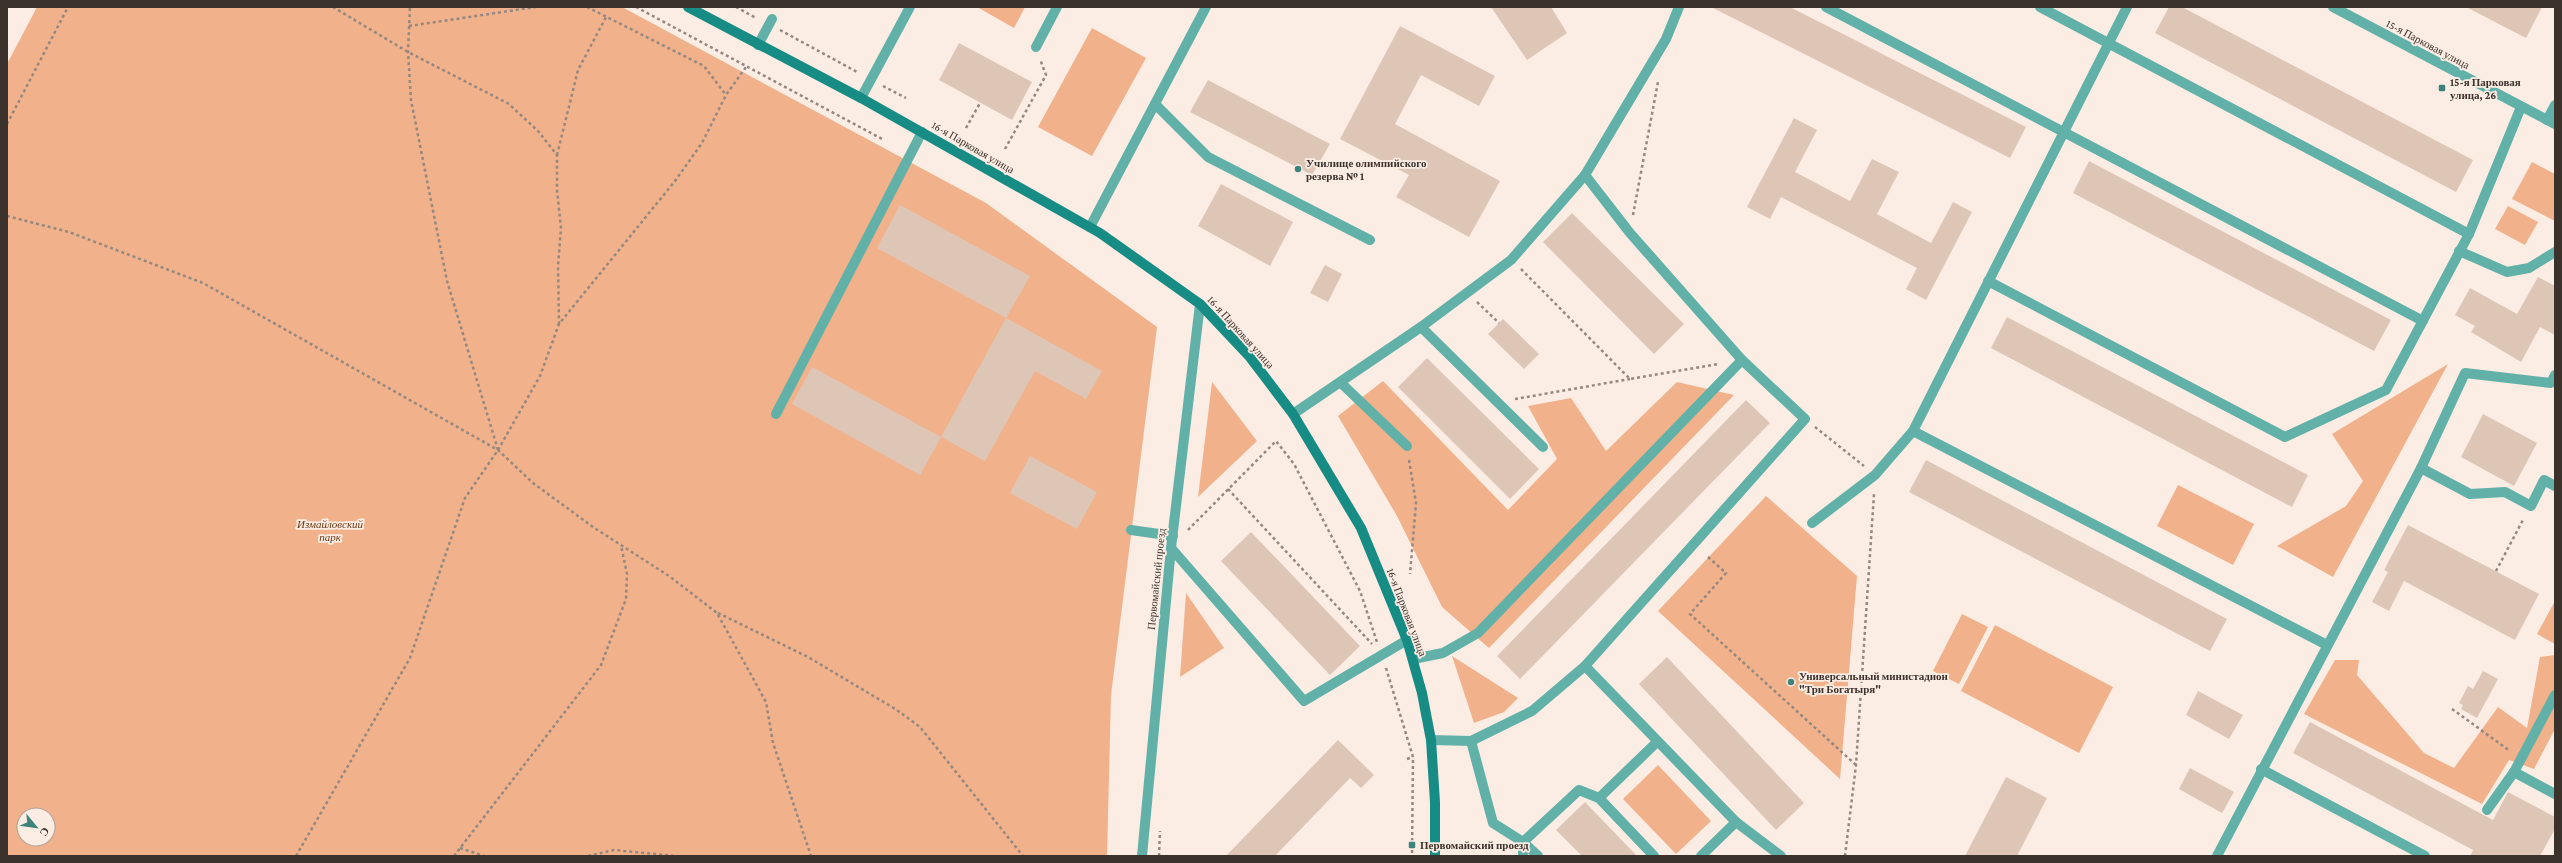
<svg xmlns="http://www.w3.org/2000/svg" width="2562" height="863" font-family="'Crimson Pro',serif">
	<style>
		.green { fill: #f1b18a; fill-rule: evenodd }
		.building { fill: #dec6b7 }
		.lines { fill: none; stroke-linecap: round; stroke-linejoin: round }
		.path { stroke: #948881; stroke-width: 2.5; stroke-dasharray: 3 3; stroke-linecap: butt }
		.service { stroke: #61b1a9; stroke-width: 10 }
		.minor { stroke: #61b1a9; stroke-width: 10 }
		.tertiary { stroke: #61b1a9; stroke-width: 10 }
		.secondary { stroke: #178c84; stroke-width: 10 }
		.poi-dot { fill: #3c837c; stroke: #fcede4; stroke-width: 1.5 }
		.labels { text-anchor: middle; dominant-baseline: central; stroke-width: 3.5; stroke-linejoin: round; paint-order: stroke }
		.street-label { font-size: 11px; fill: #3b322c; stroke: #fcede4 }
		.poi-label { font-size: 11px; font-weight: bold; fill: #3b322c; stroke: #fcede4; text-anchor: start }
		.park-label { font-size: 11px; font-style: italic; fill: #6a3610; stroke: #fcede4 }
	</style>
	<rect width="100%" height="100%" fill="#fcede4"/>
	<!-- green -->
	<g class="green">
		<path d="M37 7H622L986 203 1157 327 1111 695 1107 856H7V64ZM24 815H48V839H24Z"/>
		<path d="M977 7H1025L1014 28Z"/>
		<path d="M1092 28 1146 58 1092 156 1038 127Z"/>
		<path d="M2532 162 2555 174V221L2512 199Z"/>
		<path d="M2508 206 2538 222 2525 245 2495 229Z"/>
		<path d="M2448 364 2333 577 2277 546 2346 506 2363 481 2332 434Z"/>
		<path d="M1383 381 1508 510 1557 459 1528 406 1571 398 1606 451 1677 382 1734 395 1489 648 1442 607 1397 516 1338 416Z"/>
		<path d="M1212 382 1257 441 1198 497Z"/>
		<path d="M2178 485 2254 524 2233 565 2157 526Z"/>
		<path d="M1766 496 1857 576 1840 779 1658 611Z"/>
		<path d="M1186 593 1224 648 1180 677Z"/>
		<path d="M2555 601V644L2537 634Z"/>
		<path d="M1962 614 1988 627 1959 684 1933 671Z"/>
		<path d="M1995 625 2113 687 2079 753 1961 691Z"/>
		<path d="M2555 655V729L2534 769 2509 760 2482 804 2304 714 2335 660H2359L2357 675 2424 753 2454 768 2498 707 2527 728 2540 657Z"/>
		<path d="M1452 656 1518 698 1504 712 1474 723Z"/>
		<path d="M1658 765 1711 821 1676 854 1623 799Z"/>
	</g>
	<!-- building -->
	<g class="building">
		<path d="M1491 7H1551L1567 33 1527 60Z"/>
		<path d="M1711 7H1790L2026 127 2010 158Z"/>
		<path d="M2169 7H2182L2473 160 2456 192 2155 33Z"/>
		<path d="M2466 7H2542L2526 38Z"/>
		<path d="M1400 26 1495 76 1479 106 1421 75 1395 124 1500 181 1469 237 1396 197 1409 175 1340 139Z"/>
		<path d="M959 43 1032 82 1012 120 939 80Z"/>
		<path d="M1208 80 1330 144 1312 175 1190 112Z"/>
		<path d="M1794 118 1817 130 1795 172 1850 201 1872 159 1899 172 1877 214 1931 243 1953 202 1972 212 1926 300 1906 289 1917 268 1781 197 1770 219 1747 207Z"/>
		<path d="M2089 161 2391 320 2374 351 2073 193Z"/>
		<path d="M1221 184 1293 222 1270 266 1198 226Z"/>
		<path d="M900 205 1030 276 1006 318 877 248Z"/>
		<path d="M1572 213 1684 324 1654 354 1543 242Z"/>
		<path d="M1325 265 1342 274 1328 302 1310 293Z"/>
		<path d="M2538 277 2555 286V335L2540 327 2521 362 2471 332 2475 326 2455 315 2470 288 2517 314Z"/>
		<path d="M2007 317 2308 475 2292 507 1991 348Z"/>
		<path d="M1006 318 1102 371 1086 399 1035 371 985 461 941 437Z"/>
		<path d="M1503 319 1539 354 1524 369 1488 334Z"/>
		<path d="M1427 358 1539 469 1510 499 1398 387Z"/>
		<path d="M812 367 941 437 920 475 792 404Z"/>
		<path d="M1746 400 1770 423 1520 679 1497 656Z"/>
		<path d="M2483 414 2537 443 2514 486 2461 457Z"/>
		<path d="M1030 456 1097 492 1077 529 1010 493Z"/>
		<path d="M1926 460 2227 619 2210 651 1909 492Z"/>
		<path d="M2408 525 2539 594 2515 640 2404 581 2389 611 2372 602 2388 572 2384 570Z"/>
		<path d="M1251 532 1360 646 1330 675 1221 561Z"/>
		<path d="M1667 657 1804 803 1776 830 1639 684Z"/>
		<path d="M2483 671 2498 679 2477 718 2461 709 2463 705 2459 703 2468 686 2473 689Z"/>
		<path d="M2198 691 2243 715 2229 739 2186 715Z"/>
		<path d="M2310 722 2493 820 2508 792 2555 817V829L2540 856H2470L2473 850 2293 753Z"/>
		<path d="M1338 740 1374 775 1361 788 1350 778 1275 856H1226Z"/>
		<path d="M2190 768 2234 792 2222 813 2179 789Z"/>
		<path d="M2006 777 2047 798 2017 856H1965Z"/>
		<path d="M1585 802 1637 856H1582L1556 830Z"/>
	</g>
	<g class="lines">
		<!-- path -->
		<g class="path">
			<path d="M333 7 408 52 509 104 538 131 557 155V190L561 228 558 266 559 324"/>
			<path d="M587 7 704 66 726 95"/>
			<path d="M636 7 884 140"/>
			<path d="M736 7 756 18"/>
			<path d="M409 26 536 7"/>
			<path d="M780 30 859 73"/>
			<path d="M883 86 906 98"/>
			<path d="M7 124 68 7"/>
			<path d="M966 128 980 103"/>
			<path d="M1005 149 1046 75 1040 59"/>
			<path d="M557 155 578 70 606 17"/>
			<path d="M1633 215 1658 82"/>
			<path d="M7 216 69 232 203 283 498 450 533 483 593 527 669 576 717 613 766 702 773 743 811 856"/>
			<path d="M1521 269 1630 379 1718 364"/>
			<path d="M1477 302 1499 323"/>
			<path d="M1515 399 1630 379"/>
			<path d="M1815 427 1864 466"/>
			<path d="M498 450 540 376 559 324 675 181 702 143 726 95 746 67"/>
			<path d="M1409 460 1416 503 1410 574"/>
			<path d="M1228 489 1372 644"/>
			<path d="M1188 530 1276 441 1294 464 1360 591 1377 642"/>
			<path d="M1708 557 1726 573 1690 614 1856 765"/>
			<path d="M2496 571 2524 518"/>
			<path d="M718 613 808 657 897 710 920 727 1023 856"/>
			<path d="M1386 668 1413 757 1412 856"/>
			<path d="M2452 709 2510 751"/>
			<path d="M1407 759 1413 757"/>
			<path d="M460 848 484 856"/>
			<path d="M296 856 410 658 465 498 498 450 447 281 411 100 408 52 410 7"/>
			<path d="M454 856 601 665 626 599 627 574 621 545"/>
			<path d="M588 856 614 850 675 856"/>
			<path d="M1159 856 1160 831"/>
			<path d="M1845 856 1856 765 1874 494"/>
		</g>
		<!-- service -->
		<g class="service">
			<path d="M1826 7 2423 321"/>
			<path d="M2040 7 2469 234"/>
			<path d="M2127 7 1913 431 2327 645"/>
			<path d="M758 45 772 19"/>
			<path d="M1036 47 1057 7"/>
			<path d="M1155 104 1208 157 1370 240"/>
			<path d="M2547 120 2555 105"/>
			<path d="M1090 227 1206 7"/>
			<path d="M2459 251 2507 272 2529 268 2555 252"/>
			<path d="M1988 281 2285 437 2386 390 2469 234 2521 107"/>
			<path d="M1421 327 1543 447"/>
			<path d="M1341 383 1407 446"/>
			<path d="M776 414 922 132"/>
			<path d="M1293 414 1421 327 1511 260 1585 175 1666 39 1679 7"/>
			<path d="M2421 468 2470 494 2505 492 2531 506 2544 480 2555 486"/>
			<path d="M1812 523 1875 475 1913 431"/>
			<path d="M1131 530 1173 536"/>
			<path d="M1171 548 1304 701 1407 640"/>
			<path d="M1413 659 1443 653 1478 633 1742 360"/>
			<path d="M1585 666 1736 822 1701 856"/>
			<path d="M2555 695 2514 772 2555 794"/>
			<path d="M1431 740 1471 741 1532 711 1585 666 1805 419 1742 360 1630 233 1585 175"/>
			<path d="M1471 741 1493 823 1523 842 1538 856"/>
			<path d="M2261 769 2425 856"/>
			<path d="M1599 798 1657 742"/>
			<path d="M2487 810 2514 772"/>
			<path d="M1736 822 1781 856"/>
			<path d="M1523 856V842L1579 790 1599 798 1654 856"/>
			<path d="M2217 856 2421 468 2465 373 2551 383 2555 375"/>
		</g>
		<!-- minor -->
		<path class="minor" d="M1142 856 1171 548 1200 304"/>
		<!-- tertiary -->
		<g class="tertiary">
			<path d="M2333 7 2555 124"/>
			<path d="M861 98 910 7"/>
		</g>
		<!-- secondary -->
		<path class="secondary" d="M688 7 861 98 1100 233 1200 304 1249 356 1293 414 1361 528 1407 640 1422 693 1431 740 1435 802V856"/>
	</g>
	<!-- markers -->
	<g class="poi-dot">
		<rect x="2438" y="84" width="8" height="8" rx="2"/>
		<circle cx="1298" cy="169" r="4"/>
		<circle cx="1791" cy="682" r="4"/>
		<rect x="1408" y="841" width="8" height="8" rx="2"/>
	</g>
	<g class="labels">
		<!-- street labels -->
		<g class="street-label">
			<text transform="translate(2428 44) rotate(28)">15-я Парковая улица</text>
			<text transform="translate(973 147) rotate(30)">16-я Парковая улица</text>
			<text transform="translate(1241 332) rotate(48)">16-я Парковая улица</text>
			<text transform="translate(1156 579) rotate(-84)">Первомайский проезд</text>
			<text transform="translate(1407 612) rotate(69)">16-я Парковая улица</text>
		</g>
		<!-- poi labels -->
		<g class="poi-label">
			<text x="2450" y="82">15-я Парковая<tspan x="2450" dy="13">улица, 26</tspan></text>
			<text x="1306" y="163">Училище олимпийского<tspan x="1306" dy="13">резерва № 1</tspan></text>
			<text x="1799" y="676">Универсальный министадион<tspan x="1799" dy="13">"Три Богатыря"</tspan></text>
			<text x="1420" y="845">Первомайский проезд</text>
		</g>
		<!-- park labels -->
		<g class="park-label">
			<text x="330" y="524">Измайловский<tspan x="330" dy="13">парк</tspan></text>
		</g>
	</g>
	<!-- border -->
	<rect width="2562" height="863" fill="none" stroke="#3b322c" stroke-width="16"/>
	<!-- north arrow -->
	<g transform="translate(36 827) rotate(119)"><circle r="19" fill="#fcede4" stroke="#afa29a"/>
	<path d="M0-3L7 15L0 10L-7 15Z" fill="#3c837c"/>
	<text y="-6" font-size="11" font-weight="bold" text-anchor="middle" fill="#3b322c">С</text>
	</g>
</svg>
